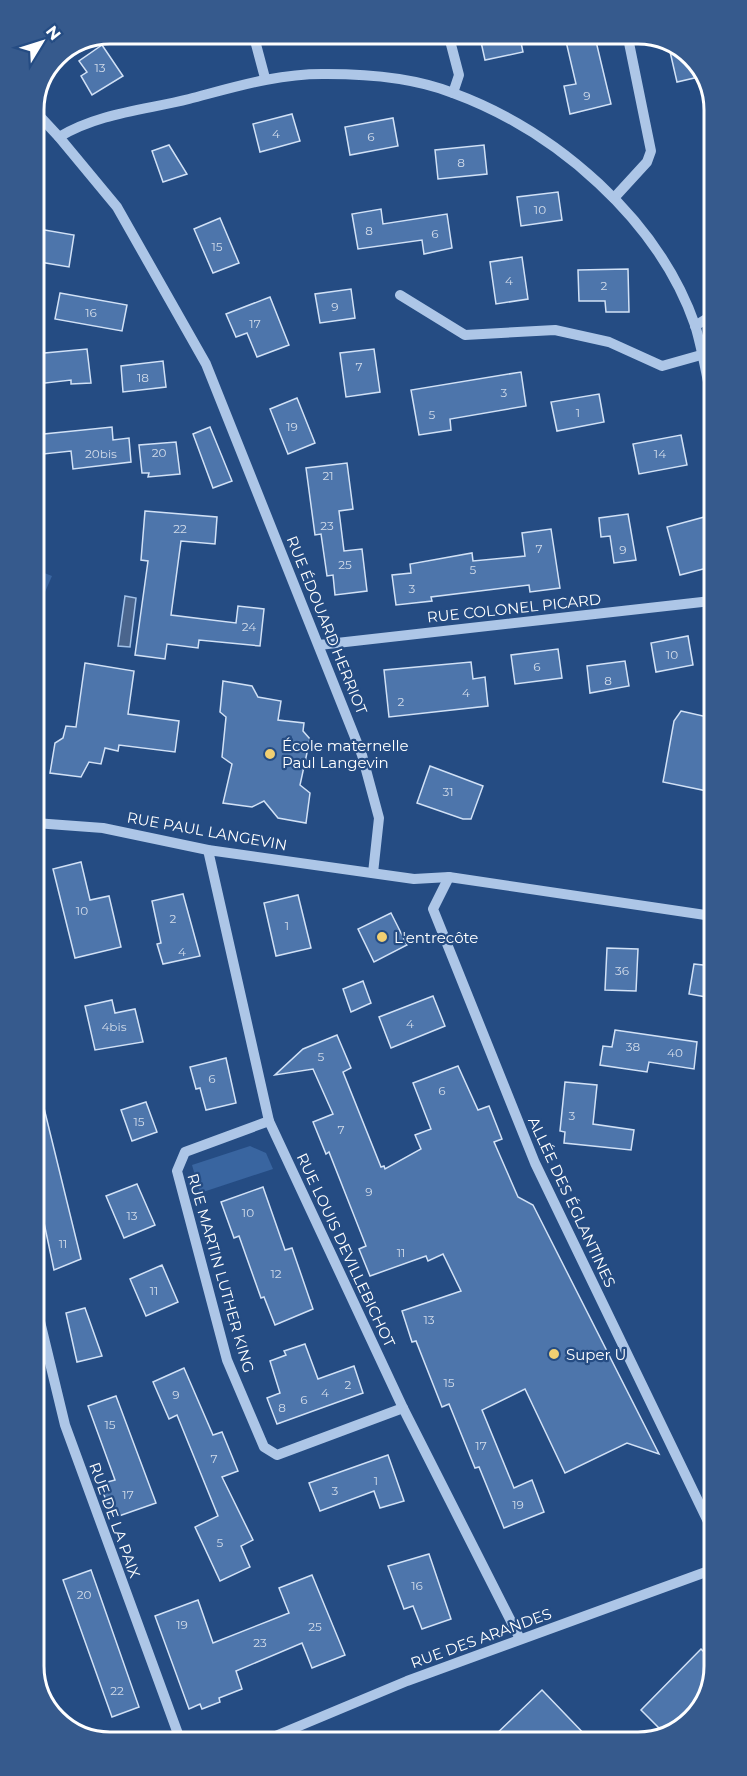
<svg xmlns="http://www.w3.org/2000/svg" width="747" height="1776" font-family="Montserrat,sans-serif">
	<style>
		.green { fill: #3965a0 }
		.water { fill: #4a658d; stroke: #a2c1e8; stroke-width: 1.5 }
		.building { fill: #4d75ab; stroke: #d1e1f6; stroke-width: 1.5 }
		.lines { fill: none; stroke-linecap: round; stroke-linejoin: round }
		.minor { stroke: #adc6e7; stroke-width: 10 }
		.poi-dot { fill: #f1cf72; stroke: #254c83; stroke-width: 2 }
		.labels { text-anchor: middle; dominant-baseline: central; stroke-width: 4.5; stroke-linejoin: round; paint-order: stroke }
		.number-label { font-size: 12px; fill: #d2dcea }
		.street-label { font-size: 15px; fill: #fff; stroke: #254c83 }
		.poi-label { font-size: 15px; fill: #fff; stroke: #254c83; text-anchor: start }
		.rim { fill: none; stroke: #fff; stroke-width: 3 }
	</style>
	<rect width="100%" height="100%" fill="#254c83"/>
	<!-- green -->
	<g class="green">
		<path d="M34 569 52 576 34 617Z"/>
		<path d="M250 1146 266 1153 273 1169 200 1193 192 1165Z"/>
	</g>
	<!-- water -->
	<path class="water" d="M125 596 136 598 130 647 118 646Z"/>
	<!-- building -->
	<g class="building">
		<path d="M479 33H519L523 52 485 60Z"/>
		<path d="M564 33H594L611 104 570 114 564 86 576 84Z"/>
		<path d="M668 43 684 49 703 76 677 82Z"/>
		<path d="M102 45 123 76 92 95 81 76 87 72 79 61Z"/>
		<path d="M292 114 300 141 260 152 253 124Z"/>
		<path d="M393 118 398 146 350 155 345 127Z"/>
		<path d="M169 145 187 174 163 182 152 151Z"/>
		<path d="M484 145 487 174 438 179 435 150Z"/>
		<path d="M558 192 562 220 521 226 517 197Z"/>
		<path d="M381 209 383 224 447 214 452 248 424 254 422 240 358 249 352 214Z"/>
		<path d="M220 218 239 263 213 273 194 229Z"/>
		<path d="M33 228 74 235 69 267 34 261Z"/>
		<path d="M522 257 528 299 496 304 490 262Z"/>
		<path d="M628 269 629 312H606L605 301H579L578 270Z"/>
		<path d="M351 289 355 318 320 323 315 294Z"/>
		<path d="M60 293 127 305 122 331 55 319Z"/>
		<path d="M270 297 289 345 257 357 247 333 236 337 226 314Z"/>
		<path d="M87 349 91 383 71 384V380L37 384 34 354Z"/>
		<path d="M374 349 380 392 346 397 340 353Z"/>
		<path d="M163 361 166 387 123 392 121 366Z"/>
		<path d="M521 372 526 406 450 419 451 430 419 435 411 390Z"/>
		<path d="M599 394 604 422 557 431 551 402Z"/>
		<path d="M297 398 315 443 288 454 270 409Z"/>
		<path d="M112 427 113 440 129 438 131 462 73 469 71 451 34 455V435Z"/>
		<path d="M210 427 232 481 213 488 193 434Z"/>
		<path d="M681 435 687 465 639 474 633 444Z"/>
		<path d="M176 442 180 474 148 477 149 473H142L139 445Z"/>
		<path d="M347 463 353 509 339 511 344 551 362 549 367 591 335 595 333 575 327 576 321 534 315 535 306 468Z"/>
		<path d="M145 511 217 517 215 544 181 541 171 615 236 623 238 606 264 609 260 646 199 640 198 648 167 644 165 659 135 655 148 561 141 560Z"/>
		<path d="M628 514 636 560 614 563 610 536 601 537 599 518Z"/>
		<path d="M708 516 711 527V567L680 575 667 527Z"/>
		<path d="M551 529 560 588 530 592 529 585 431 597 432 601 396 605 392 575 411 573 410 564 472 553 473 561 525 556 522 533Z"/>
		<path d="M688 636 693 665 656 672 651 643Z"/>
		<path d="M558 649 562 678 515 684 511 655Z"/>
		<path d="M625 661 629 686 590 693 587 666Z"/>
		<path d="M471 662 473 679 485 677 488 706 389 717 384 670Z"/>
		<path d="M85 663 134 671 128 714 179 721 175 752 119 745 118 751 105 748 101 764 89 762 81 777 50 773 55 743 63 738 66 726 76 727Z"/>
		<path d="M223 681 252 686 258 697 281 701 278 720 304 723 303 731 310 739 300 785 310 793 306 823 278 818 264 801 252 807 223 803 232 764 222 757 226 717 220 712Z"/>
		<path d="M681 711 712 718V792L663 782 674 721Z"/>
		<path d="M430 766 483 786 471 819H463L417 803Z"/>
		<path d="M81 862 90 900 109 896 121 947 75 958 53 869Z"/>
		<path d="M183 894 200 956 163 964 157 944 161 943 152 901Z"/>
		<path d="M298 895 311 948 276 956 264 903Z"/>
		<path d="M391 913 407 945 374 962 358 929Z"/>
		<path d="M607 948 638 949 636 991 605 990Z"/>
		<path d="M694 964 712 966V998L689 994Z"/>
		<path d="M363 981 371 1003 351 1012 343 989Z"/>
		<path d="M433 996 445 1026 391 1048 379 1017Z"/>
		<path d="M112 1000 115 1013 135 1009 143 1042 95 1050 85 1006Z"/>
		<path d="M615 1030 697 1042 694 1069 649 1062 647 1072 600 1065 603 1046 612 1047Z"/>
		<path d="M337 1035 351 1068 343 1072 381 1167 384 1166 385 1169 421 1149 415 1135 431 1129 413 1083 458 1066 478 1110 489 1106 502 1139 494 1142 518 1197 533 1205 659 1454 627 1443 565 1473 525 1389 482 1410 514 1488 532 1480 544 1512 504 1528 479 1467 475 1468 449 1404 442 1407 416 1341 412 1342 402 1311 461 1291 443 1254 428 1261 426 1256 370 1276 359 1249 366 1246 329 1152 326 1154 313 1122 333 1114 313 1069 275 1075 303 1049Z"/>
		<path d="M226 1058 236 1103 206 1110 200 1088 196 1089 190 1067Z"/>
		<path d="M565 1082 597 1085 593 1124 634 1130 631 1150 564 1143 565 1132 560 1131Z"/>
		<path d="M146 1102 157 1132 132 1141 121 1110Z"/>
		<path d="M43 1104 81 1259 54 1270 36 1185V1105Z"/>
		<path d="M137 1184 155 1225 124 1238 106 1196Z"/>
		<path d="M263 1187 285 1250 292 1248 313 1309 275 1325 264 1297 261 1298 239 1236 234 1238 221 1202Z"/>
		<path d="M162 1265 178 1302 146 1316 130 1279Z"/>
		<path d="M85 1308 102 1356 77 1362 66 1313Z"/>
		<path d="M305 1344 318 1379 354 1366 363 1393 277 1424 267 1398 280 1393 270 1361 286 1355 284 1351Z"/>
		<path d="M184 1368 213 1435 222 1432 238 1471 222 1477 253 1540 241 1546 250 1567 220 1581 195 1527 218 1516 177 1415 169 1419 153 1382Z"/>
		<path d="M116 1396 156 1503 116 1517 112 1503H107L100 1484 115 1480 88 1406Z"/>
		<path d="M388 1455 404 1501 380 1508 374 1491 320 1511 309 1483Z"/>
		<path d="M429 1554 451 1619 422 1629 413 1606 404 1609 388 1566Z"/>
		<path d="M91 1570 139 1707 112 1717 63 1580Z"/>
		<path d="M312 1575 345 1655 312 1668 302 1643 236 1671 242 1689 219 1698 220 1702 202 1709 200 1704 189 1709 155 1616 198 1600 213 1643 289 1613 279 1588Z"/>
		<path d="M701 1649 714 1662V1667L698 1713 667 1736 641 1710Z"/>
		<path d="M542 1690 590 1740H490Z"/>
	</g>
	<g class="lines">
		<!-- minor -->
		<g class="minor">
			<path d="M253 33 265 78"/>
			<path d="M448 33 459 75 453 93"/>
			<path d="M33 109 59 137 117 207 206 364 362 755 379 818 373 873"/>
			<path d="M59 137C99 113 145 110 189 99 235 87 279 73 327 74 368 74 415 78 453 93 556 131 658 219 695 325 702 348 706 373 711 396"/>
			<path d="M614 198 647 162 651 151 627 33"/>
			<path d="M400 295 465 335 555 330 609 342 662 366 701 355"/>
			<path d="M695 326 711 316"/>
			<path d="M319 645 711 601"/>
			<path d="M35 823 103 828 208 850 414 879 449 877 712 916"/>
			<path d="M208 850 269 1121 403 1408 520 1639"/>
			<path d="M449 877 433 909 535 1163 714 1534"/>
			<path d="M269 1121 185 1152 177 1171 227 1360 264 1447 277 1455 403 1408"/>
			<path d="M36 1305 65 1425 181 1742"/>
			<path d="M261 1742 407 1681 714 1569"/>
		</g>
	</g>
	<!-- markers -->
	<g class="poi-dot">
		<circle cx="270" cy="754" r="6"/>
		<circle cx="382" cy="937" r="6"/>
		<circle cx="554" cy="1354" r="6"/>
	</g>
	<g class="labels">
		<!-- number labels -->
		<g class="number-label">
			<text x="100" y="67">13</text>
			<text x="587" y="95">9</text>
			<text x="276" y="133">4</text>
			<text x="371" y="136">6</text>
			<text x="461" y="162">8</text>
			<text x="540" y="209">10</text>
			<text x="369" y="230">8</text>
			<text x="435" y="233">6</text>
			<text x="217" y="246">15</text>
			<text x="509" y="280">4</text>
			<text x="604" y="285">2</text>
			<text x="335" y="306">9</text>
			<text x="91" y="312">16</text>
			<text x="255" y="323">17</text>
			<text x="359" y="366">7</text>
			<text x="143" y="377">18</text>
			<text x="504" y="392">3</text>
			<text x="578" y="412">1</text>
			<text x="432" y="414">5</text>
			<text x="292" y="426">19</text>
			<text x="159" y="452">20</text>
			<text x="101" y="453">20bis</text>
			<text x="660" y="453">14</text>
			<text x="328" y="475">21</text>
			<text x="327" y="525">23</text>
			<text x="180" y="528">22</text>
			<text x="539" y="548">7</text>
			<text x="623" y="549">9</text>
			<text x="345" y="564">25</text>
			<text x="473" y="569">5</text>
			<text x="412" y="588">3</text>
			<text x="249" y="626">24</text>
			<text x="672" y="654">10</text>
			<text x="537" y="666">6</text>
			<text x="608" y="680">8</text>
			<text x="466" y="692">4</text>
			<text x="401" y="701">2</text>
			<text x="448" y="791">31</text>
			<text x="82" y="910">10</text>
			<text x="173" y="918">2</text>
			<text x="287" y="925">1</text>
			<text x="182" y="951">4</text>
			<text x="622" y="970">36</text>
			<text x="410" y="1023">4</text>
			<text x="114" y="1026">4bis</text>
			<text x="633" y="1046">38</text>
			<text x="675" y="1052">40</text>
			<text x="321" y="1056">5</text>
			<text x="212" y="1078">6</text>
			<text x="442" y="1090">6</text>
			<text x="572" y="1115">3</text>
			<text x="139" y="1121">15</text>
			<text x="341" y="1129">7</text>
			<text x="369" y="1191">9</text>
			<text x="248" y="1212">10</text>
			<text x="132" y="1215">13</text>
			<text x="63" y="1243">11</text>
			<text x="401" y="1252">11</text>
			<text x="276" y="1273">12</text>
			<text x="154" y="1290">11</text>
			<text x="429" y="1319">13</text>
			<text x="449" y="1382">15</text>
			<text x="348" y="1384">2</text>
			<text x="325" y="1392">4</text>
			<text x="176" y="1394">9</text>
			<text x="304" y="1399">6</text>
			<text x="282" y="1407">8</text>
			<text x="110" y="1424">15</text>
			<text x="481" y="1445">17</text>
			<text x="214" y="1458">7</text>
			<text x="376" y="1480">1</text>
			<text x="335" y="1490">3</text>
			<text x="128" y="1494">17</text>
			<text x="518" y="1504">19</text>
			<text x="220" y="1542">5</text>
			<text x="417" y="1585">16</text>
			<text x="84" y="1594">20</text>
			<text x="182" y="1624">19</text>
			<text x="315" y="1626">25</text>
			<text x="260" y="1642">23</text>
			<text x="117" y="1690">22</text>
		</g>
		<!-- street labels -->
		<g class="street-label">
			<text transform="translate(514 608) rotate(-6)">RUE COLONEL PICARD</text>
			<text transform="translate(327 625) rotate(68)">RUE ÉDOUARD HERRIOT</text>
			<text transform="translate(207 831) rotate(10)">RUE PAUL LANGEVIN</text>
			<text transform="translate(572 1202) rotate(65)">ALLÉE DES ÉGLANTINES</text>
			<text transform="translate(346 1250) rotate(65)">RUE LOUIS DEVILLEBICHOT</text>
			<text transform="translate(221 1273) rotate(74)">RUE MARTIN LUTHER KING</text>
			<text transform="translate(115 1520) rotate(70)">RUE DE LA PAIX</text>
			<text transform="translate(481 1638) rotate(-20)">RUE DES ARANDES</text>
		</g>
		<!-- poi labels -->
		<g class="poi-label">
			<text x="282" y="745">École maternelle<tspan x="282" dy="17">Paul Langevin</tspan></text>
			<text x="394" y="937">L'entrecôte</text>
			<text x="566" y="1354">Super U</text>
		</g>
	</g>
	<!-- crop -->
	<path d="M0 0H747V1776H0ZM110 44H638A66 66 0 0 1 704 110V1666A66 66 0 0 1 638 1732H110A66 66 0 0 1 44 1666V110A66 66 0 0 1 110 44Z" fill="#365a8d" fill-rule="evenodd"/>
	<path class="rim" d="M110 44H638A66 66 0 0 1 704 110V1666A66 66 0 0 1 638 1732H110A66 66 0 0 1 44 1666V110A66 66 0 0 1 110 44Z"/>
	<!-- north arrow -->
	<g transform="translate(42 42) rotate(52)" stroke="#254c83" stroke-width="4.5" paint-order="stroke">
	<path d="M0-4.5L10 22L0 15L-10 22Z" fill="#ffffff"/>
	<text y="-9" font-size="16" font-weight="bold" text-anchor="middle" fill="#ffffff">N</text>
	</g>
</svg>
